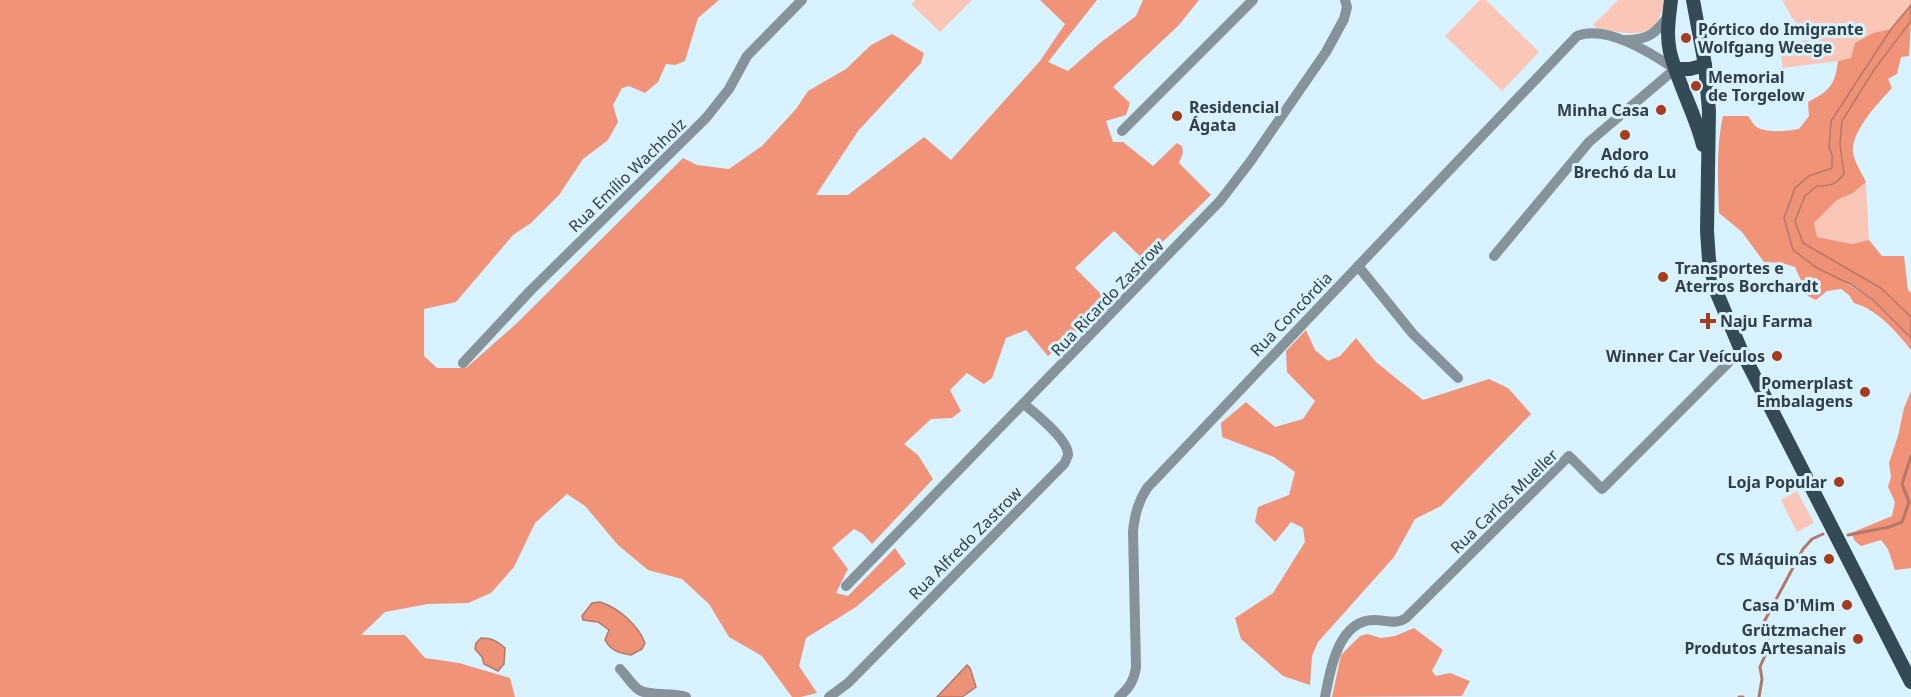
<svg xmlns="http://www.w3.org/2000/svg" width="1911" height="697" font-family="'Noto Sans',sans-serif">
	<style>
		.green { fill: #f9c6b8 }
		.forest { fill: #f09379 }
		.water { fill: #ed9177; stroke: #b57868; stroke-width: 1.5 }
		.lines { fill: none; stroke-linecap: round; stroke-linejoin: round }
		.stream { stroke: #b57868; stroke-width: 3 }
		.minor { stroke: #86939a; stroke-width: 10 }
		.major { stroke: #344b56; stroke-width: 14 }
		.poi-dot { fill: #a43c1d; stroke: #d9f2ff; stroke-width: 2 }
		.labels { text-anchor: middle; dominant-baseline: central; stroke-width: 6; stroke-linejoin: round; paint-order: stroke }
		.poi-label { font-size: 16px; font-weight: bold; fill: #323f45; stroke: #d9f2ff; text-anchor: end }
		.street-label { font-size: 16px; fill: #323f45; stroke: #d9f2ff }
	</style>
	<rect width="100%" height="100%" fill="#d9f2ff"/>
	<!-- green -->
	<g class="green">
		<path d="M916 0H972L940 32 911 4Z"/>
		<path d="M1480 0H1486L1539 52 1502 91 1445 36Z"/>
		<path d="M1618 0H1664C1659 43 1628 34 1597 28L1593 25Z"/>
		<path d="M1782 0H1911V5L1891 29 1873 33 1851 58 1838 61 1783 68 1779 45 1811 39 1793 19Z"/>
		<path d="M1866 182 1869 240 1852 244 1817 237 1814 223 1837 200 1853 193Z"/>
		<path d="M1797 491 1814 523 1797 532 1781 500Z"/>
	</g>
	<!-- forest -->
	<g class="forest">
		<path d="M0 0H719L698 18 685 61 675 65 666 64 658 82 645 93 629 86 622 88 613 105 618 122 608 140 583 159 559 195 531 223 513 235 456 302 424 309V356L437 368H466L516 324 683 158 697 165 729 169 762 146 796 109 808 91 846 69 871 45 892 34 924 53 921 63 858 131 816 195H848L924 137 951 160 1040 61 1065 24 1040 0H1097L1048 62 1068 71 1100 43 1136 16 1143 0H1199L1179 25 1113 87 1130 103 1126 115 1106 121 1113 142H1123L1153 166 1177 143 1182 146 1183 153 1179 163 1211 195 1144 260 1114 231 1075 268 1106 299 1097 314 1048 356 1026 330 1006 338 992 378 984 384 967 373 950 390 961 411 952 418 931 419 904 444 918 455 933 479 872 544 863 534 854 529 832 548 848 569 836 593 848 596 895 548 906 564 856 607 806 638 799 666 817 693 801 697H792L762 656 729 637 709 604 682 579 648 570 618 545 585 506 567 494 535 523 514 567 491 593 468 603 428 604 385 612 361 635H405L425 658 459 663 510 678 515 697H0Z"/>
		<path d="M1911 21 1909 56 1901 57 1897 74 1888 79 1892 88C1879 102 1851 131 1853 152 1854 162 1862 173 1866 182L1853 193 1837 200 1814 223 1817 237 1852 244 1869 240 1882 256H1904L1908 290 1911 293V317L1881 288 1803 243 1795 221 1805 196 1817 186H1829L1844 174 1840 144 1842 121 1874 70Z"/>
		<path d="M1891 29 1831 121 1829 147 1832 155 1833 168 1795 188 1793 250 1873 300 1906 331 1911 338V350C1896 331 1878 310 1854 303L1849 295 1841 289 1827 291 1816 300 1808 296 1795 267 1782 263 1764 262 1742 232 1719 213C1718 181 1716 147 1723 116H1748C1751 120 1754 126 1758 128 1770 133 1786 131 1799 129L1809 116 1808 102C1829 91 1835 86 1838 61L1851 58 1855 43 1873 33Z"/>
		<path d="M1306 330 1315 350 1328 361 1340 356 1356 338 1376 362 1423 400 1489 379 1508 388 1531 414 1441 506 1415 519 1394 557 1318 642 1312 656 1310 685 1283 676 1241 639 1235 618 1273 593 1305 542 1303 528 1291 522 1275 542 1255 522 1258 507 1289 495 1295 472 1274 457 1222 437 1221 423 1246 402 1275 427 1303 419 1315 401 1287 372 1286 351Z"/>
		<path d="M1911 391V568L1895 570 1888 549 1881 540 1861 546 1855 541 1851 533 1892 516 1895 502 1888 487 1891 477 1889 463 1898 436 1904 408Z"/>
		<path d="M1414 628 1443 650 1432 671 1436 676 1450 673 1470 681 1462 696 1332 697 1341 655 1360 636 1367 634 1381 638 1395 636Z"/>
	</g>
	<!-- water -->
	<g class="water">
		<path d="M1911 5V21L1874 70 1842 121 1840 144 1844 174C1836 185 1830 186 1817 186L1805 196 1795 221 1803 243 1881 288 1911 317V338L1873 300 1850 284 1817 268 1793 250 1784 218 1795 188 1809 176 1832 168V155L1829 147 1831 121 1891 29Z"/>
		<path d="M600 602C619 608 638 625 645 643L642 649 631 655C619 653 611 651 605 640L609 630 598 622 583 620 582 616 592 603Z"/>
		<path d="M481 638C492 638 497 641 505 648L504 664 498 671 484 664 482 657 475 649 476 643Z"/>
		<path d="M967 665 970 668 976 687 962 697H937Z"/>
	</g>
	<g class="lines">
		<!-- stream -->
		<g class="stream">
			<path d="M1848 535 1889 527 1902 522 1909 502 1902 484 1911 456"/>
			<path d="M1739 697H1743"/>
			<path d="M1759 697 1762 679 1760 667 1767 651 1769 634 1764 622 1803 549 1812 539 1823 534"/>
		</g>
		<!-- minor -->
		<g class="minor">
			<path d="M1626 40C1649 40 1656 33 1669 15"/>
			<path d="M1122 131 1253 0"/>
			<path d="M1358 266 1413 334 1458 378"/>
			<path d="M463 363 530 291 706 118 729 89 747 56 802 0"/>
			<path d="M846 586 1220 201 1250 162 1326 52 1344 19 1347 7 1345 0"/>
			<path d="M620 669C626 675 632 685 639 690 652 697 671 692 686 697"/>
			<path d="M829 697 848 683 1064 464C1065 463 1068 455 1068 455 1069 440 1035 413 1024 404"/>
			<path d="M1119 697C1129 688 1134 681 1136 667L1133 531C1135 514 1138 502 1147 488L1577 36C1606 24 1651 53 1675 69L1589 142 1494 256"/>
			<path d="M1325 697C1330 671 1338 619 1375 620 1386 620 1396 625 1406 618L1569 456 1602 489 1741 350"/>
		</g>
		<!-- major -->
		<g class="major">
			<path d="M1671 0C1669 17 1666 35 1670 52 1678 84 1695 113 1703 145"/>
			<path d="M1693 0 1705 65 1709 111 1707 231 1709 260 1716 291 1741 350 1911 682"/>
			<path d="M1675 69H1690L1705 65"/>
		</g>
	</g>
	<!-- markers -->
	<g class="poi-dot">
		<circle cx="1686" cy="38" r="6"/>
		<circle cx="1696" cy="86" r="6"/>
		<circle cx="1661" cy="110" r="6"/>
		<circle cx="1177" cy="116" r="6"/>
		<circle cx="1625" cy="135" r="6"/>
		<circle cx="1663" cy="277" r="6"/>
		<path d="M1705 312h6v6h6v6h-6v6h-6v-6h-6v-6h6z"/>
		<circle cx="1777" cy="356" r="6"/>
		<circle cx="1865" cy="392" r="6"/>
		<circle cx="1839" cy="482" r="6"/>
		<circle cx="1829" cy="559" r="6"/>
		<circle cx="1847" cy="605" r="6"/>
		<circle cx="1858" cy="639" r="6"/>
	</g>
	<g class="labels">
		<!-- poi labels -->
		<g class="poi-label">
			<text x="1698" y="29" text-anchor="start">Pórtico do Imigrante<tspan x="1698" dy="18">Wolfgang Weege</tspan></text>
			<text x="1708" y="77" text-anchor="start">Memorial<tspan x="1708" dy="18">de Torgelow</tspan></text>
			<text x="1189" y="107" text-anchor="start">Residencial<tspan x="1189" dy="18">Ágata</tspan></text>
			<text x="1649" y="110">Minha Casa</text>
			<text x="1625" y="154" text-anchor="middle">Adoro<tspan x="1625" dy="18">Brechó da Lu</tspan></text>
			<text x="1675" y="268" text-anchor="start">Transportes e<tspan x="1675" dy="18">Aterros Borchardt</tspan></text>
			<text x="1720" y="321" text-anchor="start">Naju Farma</text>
			<text x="1765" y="356">Winner Car Veículos</text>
			<text x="1853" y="383">Pomerplast<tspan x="1853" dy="18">Embalagens</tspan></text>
			<text x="1827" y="482">Loja Popular</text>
			<text x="1817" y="559">CS Máquinas</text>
			<text x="1835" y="605">Casa D'Mim</text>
			<text x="1846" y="630">Grützmacher<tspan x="1846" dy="18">Produtos Artesanais</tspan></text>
		</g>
		<!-- street labels -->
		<g class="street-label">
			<text transform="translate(627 175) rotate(-44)">Rua Emílio Wachholz</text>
			<text transform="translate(1107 298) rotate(-46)">Rua Ricardo Zastrow</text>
			<text transform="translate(1291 314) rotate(-46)">Rua Concórdia</text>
			<text transform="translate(1504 501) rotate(-44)">Rua Carlos Mueller</text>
			<text transform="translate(965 543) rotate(-45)">Rua Alfredo Zastrow</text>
		</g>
	</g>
</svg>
